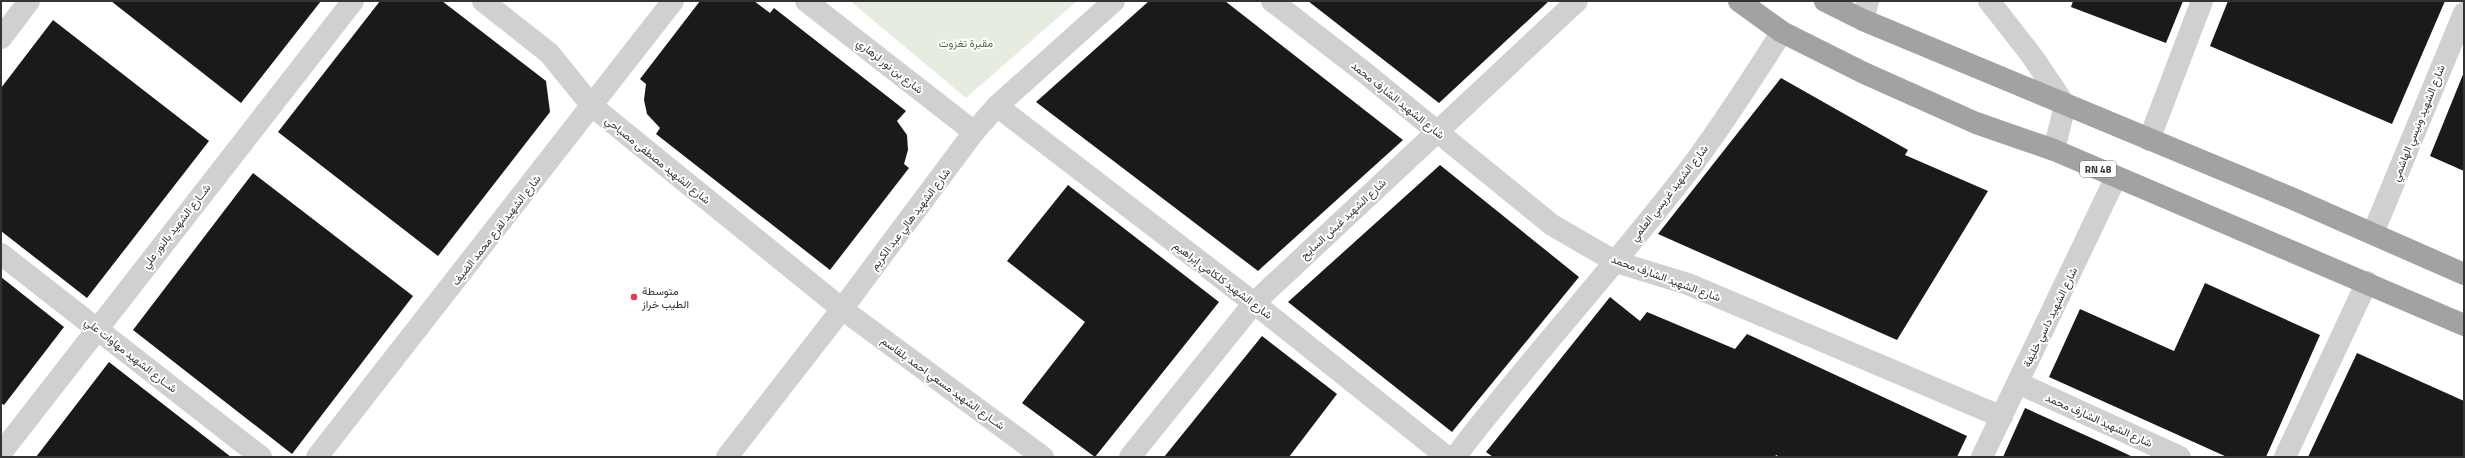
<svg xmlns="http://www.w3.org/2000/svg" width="2465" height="458" font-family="'Titillium Web',Vazirmatn,sans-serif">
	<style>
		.green { fill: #e6ecdf }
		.building { fill: #1a1a1a }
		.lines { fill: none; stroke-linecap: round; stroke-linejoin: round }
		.minor { stroke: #d0d0d0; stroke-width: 22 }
		.trunk { stroke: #a2a2a2; stroke-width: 22 }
		.poi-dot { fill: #e63946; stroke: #fff; stroke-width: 1.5 }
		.labels { text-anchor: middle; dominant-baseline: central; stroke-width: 4; stroke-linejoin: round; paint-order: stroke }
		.shield { fill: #fff; stroke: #707070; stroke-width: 1 }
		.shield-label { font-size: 10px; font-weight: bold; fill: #333 }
		.park-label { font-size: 11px; fill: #56703f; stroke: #fff }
		.street-label { font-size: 11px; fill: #333; stroke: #fff }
		.poi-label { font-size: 11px; fill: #333; stroke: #fff; text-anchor: start }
	</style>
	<rect width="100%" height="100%" fill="#fff"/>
	<!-- green -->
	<path class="green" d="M850 1H1077L966 98Z"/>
	<!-- building -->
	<g class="building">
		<path d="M111 1H321L241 103Z"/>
		<path d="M380 1H442L546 81 550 112 438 256 278 132Z"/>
		<path d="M700 1H754L770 13 774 8 906 111 897 121 907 135 908 150 904 164 909 168 830 270 656 134 660 128 647 114 644 100 646 84 640 79Z"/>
		<path d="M1149 1H1225L1403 140 1258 271 1036 102Z"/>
		<path d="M1308 1H1549L1439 103Z"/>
		<path d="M2073 1H2183L2166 43 2071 7Z"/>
		<path d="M2228 1H2445L2392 124 2210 46Z"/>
		<path d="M53 20 209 141 87 298 1 231V88Z"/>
		<path d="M2464 72V171L2430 156Z"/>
		<path d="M1781 78 1908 150 1905 155 1988 191 1897 340 1658 234Z"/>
		<path d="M1440 165 1579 277 1452 432 1288 302Z"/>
		<path d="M253 173 413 296 292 454 133 330Z"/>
		<path d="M1068 185 1219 302 1095 457 1022 403 1085 322 1007 261Z"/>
		<path d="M1 277 64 327 4 405 1 403Z"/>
		<path d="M2205 283 2320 335 2266 457H2227L2049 377 2080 309 2174 351Z"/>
		<path d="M1610 297 1640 321 1647 312 1735 349 1747 334 1967 436 1957 457H1780L1776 455 1775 457H1493L1486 452Z"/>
		<path d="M1262 336 1337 394 1289 457H1164Z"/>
		<path d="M2357 353 2464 401V457H2308Z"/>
		<path d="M109 362 186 422 231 457H36Z"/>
		<path d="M2025 408 2116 449 2133 457H2003Z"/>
	</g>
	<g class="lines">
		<!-- minor -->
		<g class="minor">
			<path d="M483 1 549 53 592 106 842 309 1043 457"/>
			<path d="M806 1 974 132"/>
			<path d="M1272 1 1364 72 1552 225 1616 262 1688 284 2002 417"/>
			<path d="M1989 1 2032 56 2065 105 2054 150"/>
			<path d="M1863 20 1868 1"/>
			<path d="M1 38 29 1"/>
			<path d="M997 106 1254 303 1447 457"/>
			<path d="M2149 140 2202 1"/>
			<path d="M2373 233 2464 13"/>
			<path d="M1 254 261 457"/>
			<path d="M2018 383 2180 457"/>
			<path d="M1 453 353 1"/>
			<path d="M317 457 673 1"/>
			<path d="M727 457 842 309 974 132 997 106 1114 1"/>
			<path d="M1130 457 1254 303 1577 1"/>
			<path d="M1455 457C1530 358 1616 266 1691 167 1724 123 1753 77 1782 32"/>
			<path d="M1982 457 2116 177"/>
			<path d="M2285 457 2367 282"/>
		</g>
		<!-- trunk -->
		<g class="trunk">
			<path d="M1739 1 1782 32 1864 73 1976 123 2054 150 2464 325"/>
			<path d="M1825 1 1863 20 2291 198 2464 274"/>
		</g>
	</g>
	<!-- markers -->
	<circle class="poi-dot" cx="634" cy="297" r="4"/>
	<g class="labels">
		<!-- shield labels -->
		<rect class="shield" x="2080" y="161" width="36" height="16" rx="3"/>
		<g class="shield-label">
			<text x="2098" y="169">RN 48</text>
		</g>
		<!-- park labels -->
		<g class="park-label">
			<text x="966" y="43">مقبرة تغزوت</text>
		</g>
		<!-- street labels -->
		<g class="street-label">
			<text transform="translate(890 66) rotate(38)">شارع بن نور لزهاري</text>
			<text transform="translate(1398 100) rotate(39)">شارع الشهيد الشارف محمد</text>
			<text transform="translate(2418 123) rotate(-68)">شارع الشهيد ونيسي الهاشمي</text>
			<text transform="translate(658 160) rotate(39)">شارع الشهيد مصطفى مصباحي</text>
			<text transform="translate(1669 193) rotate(-52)">شارع الشهيد غريسي العلمي</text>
			<text transform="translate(910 219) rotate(-53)">شارع الشهيد هالي عبد الكريم</text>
			<text transform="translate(1343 219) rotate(-43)">شارع الشهيد غبش السايح</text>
			<text transform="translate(176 226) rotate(-52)">شــارع الشهيد بالنور علي</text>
			<text transform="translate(496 230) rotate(-52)">شارع الشهيد لقرع محمد الضيف</text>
			<text transform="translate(1666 278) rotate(20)">شارع الشهيد الشارف محمد</text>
			<text transform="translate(1223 280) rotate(37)">شارع الشهيد كلكامي إبراهيم</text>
			<text transform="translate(2050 317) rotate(-64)">شارع الشهيد داسي خليفة</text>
			<text transform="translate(131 355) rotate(38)">شــارع الشهيد مهاوات علي</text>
			<text transform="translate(943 383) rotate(36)">شــارع الشهيد مسعي احمد بلقاسم</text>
			<text transform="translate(2099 420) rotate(24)">شارع الشهيد الشارف محمد</text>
		</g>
		<!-- poi labels -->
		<g class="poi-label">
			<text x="642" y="291">متوسطة<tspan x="642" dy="13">الطيب خراز</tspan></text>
		</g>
	</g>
	<!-- border -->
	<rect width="2465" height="458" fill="none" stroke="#333333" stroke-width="4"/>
</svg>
